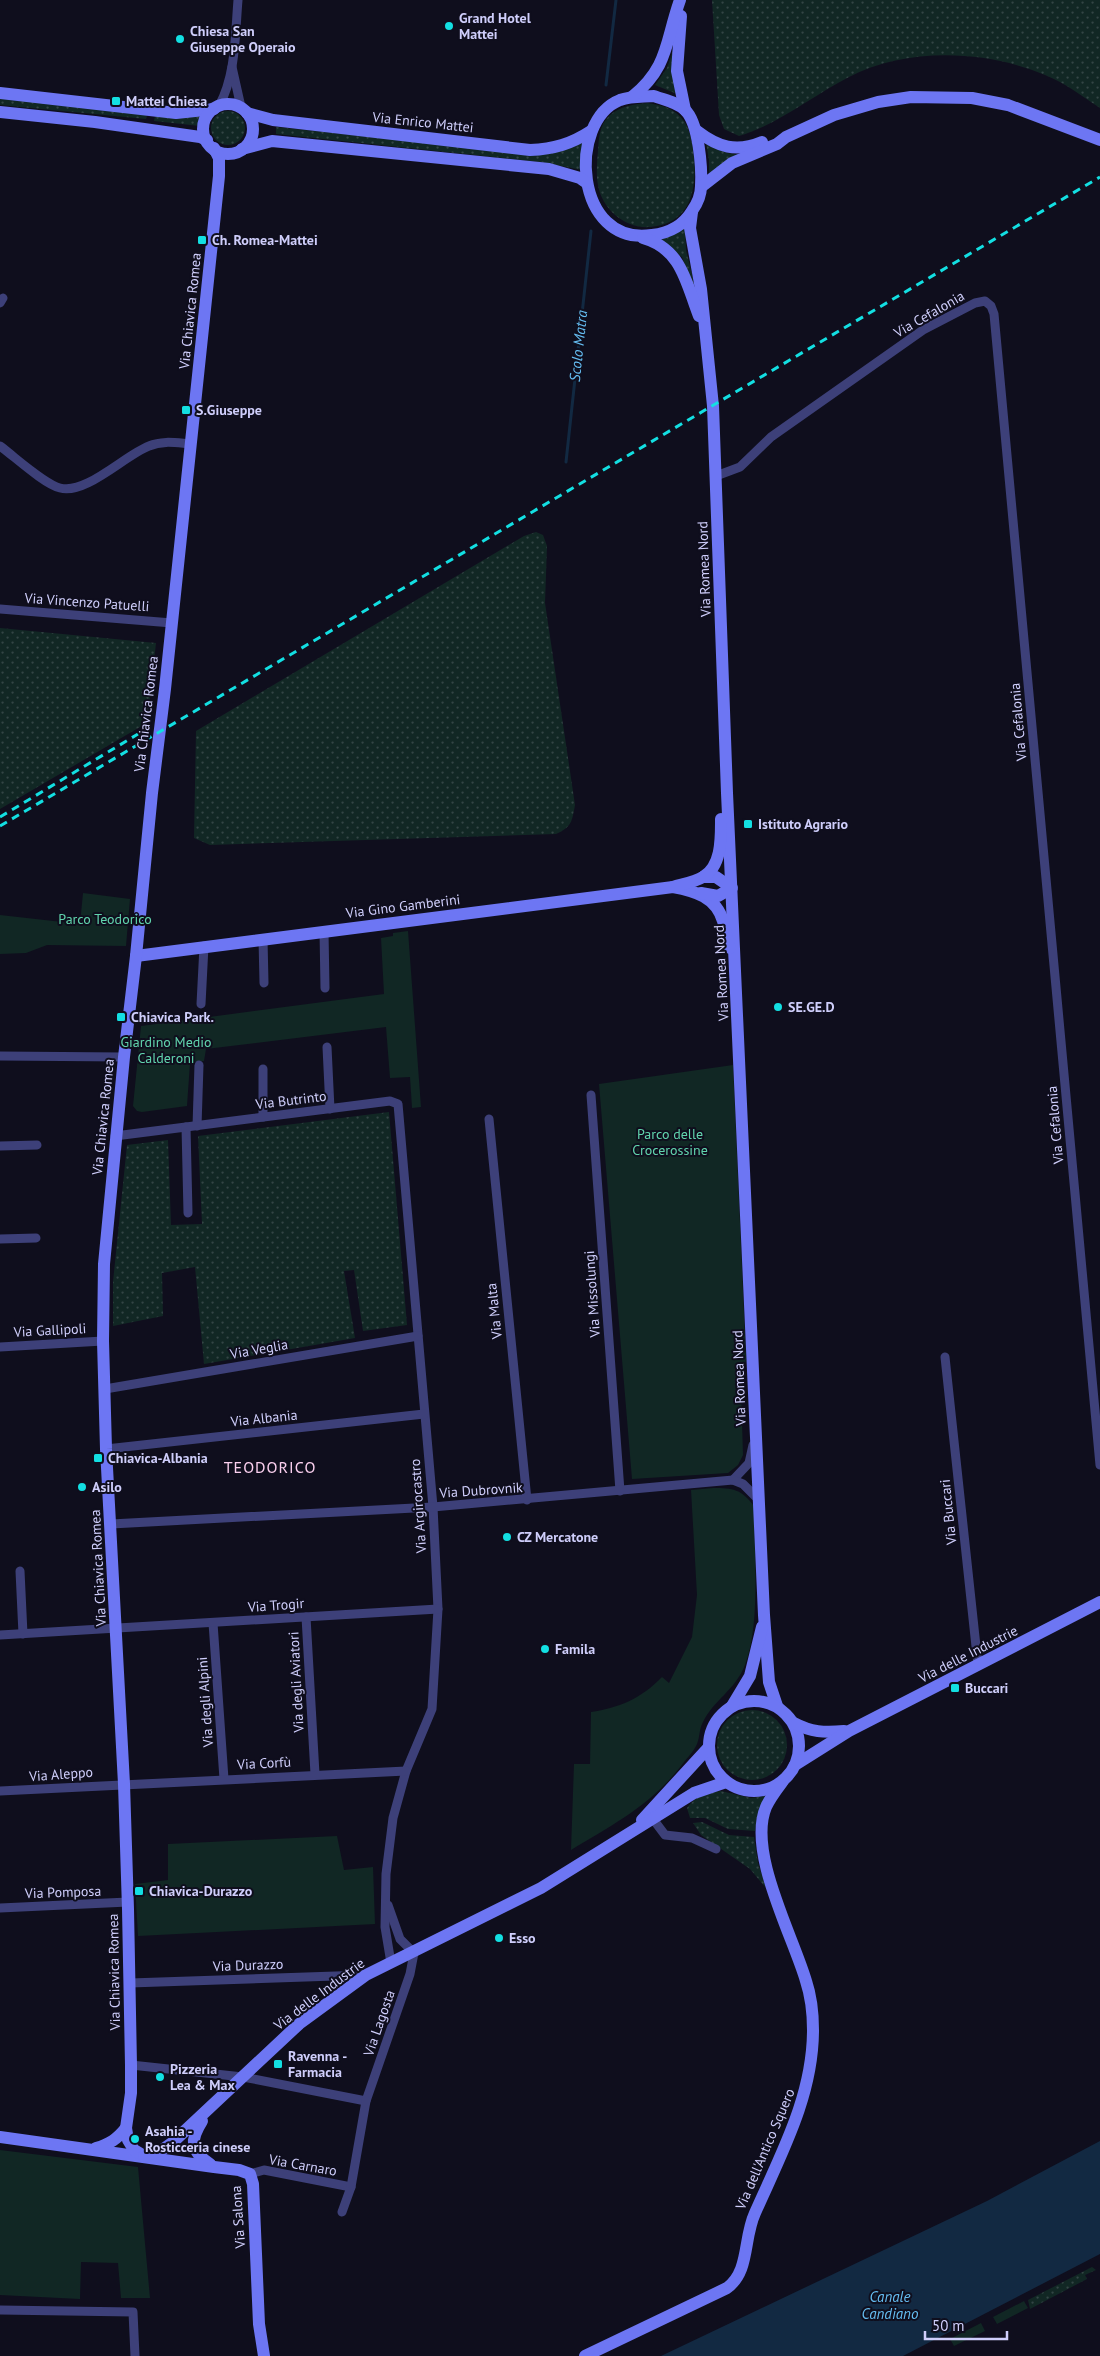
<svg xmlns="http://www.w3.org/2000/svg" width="1100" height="2356" font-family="'PT Sans',sans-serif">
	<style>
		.grass { fill: url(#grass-dots) }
		.park { fill: #112724 }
		.water { fill: #122942 }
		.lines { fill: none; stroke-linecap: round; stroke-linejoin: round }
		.stream { stroke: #122942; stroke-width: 3 }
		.street { stroke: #3d4079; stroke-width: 9 }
		.secondary { stroke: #6d76f3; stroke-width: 12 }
		.rail { stroke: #13dfe2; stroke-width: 3; stroke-dasharray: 8 6; stroke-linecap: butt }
		.poi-dot { fill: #13dfe2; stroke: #0f0e1d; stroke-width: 2 }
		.labels { text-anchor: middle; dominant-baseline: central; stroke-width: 4; stroke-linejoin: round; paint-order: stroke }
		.poi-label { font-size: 14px; font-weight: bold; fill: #cfcefb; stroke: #0f0e1d; text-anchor: start }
		.street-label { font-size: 14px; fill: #cfcefb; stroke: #0f0e1d }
		.park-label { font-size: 14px; fill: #61d4ad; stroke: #0f0e1d }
		.water-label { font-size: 15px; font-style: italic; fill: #65bdf2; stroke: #0f0e1d }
		.quarter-label { font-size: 16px; letter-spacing: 1px; fill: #fbd0ef; stroke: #0f0e1d }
	</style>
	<defs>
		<pattern id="grass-dots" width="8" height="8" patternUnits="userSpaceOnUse" patternTransform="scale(1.25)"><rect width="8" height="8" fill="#112724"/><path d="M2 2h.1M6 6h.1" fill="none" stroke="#334545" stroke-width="1.8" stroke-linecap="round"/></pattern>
	</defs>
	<rect width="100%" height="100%" fill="#0f0e1d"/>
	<!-- grass -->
	<g class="grass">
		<path d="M712 0H1100V108C1082 96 1065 83 1045 75 986 50 907 47 849 77 812 96 779 124 739 136L724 129 719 115Z"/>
		<path d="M675 44 677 94 655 85 667 68Z"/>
		<path d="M0 98 147 114 146 119 0 105Z"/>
		<path d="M648 103C658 105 668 106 676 113 690 123 692 141 694 157 697 191 690 224 650 227 625 229 602 209 598 185 596 175 597 162 598 151 599 138 599 126 609 116 620 106 634 104 648 103Z"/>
		<circle cx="228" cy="128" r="17"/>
		<path d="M203 115 200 126 154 121 155 116Z"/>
		<path d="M276 127 534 154 582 139V170L540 162 276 134Z"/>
		<path d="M706 143 727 153 741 155 709 177V160Z"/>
		<path d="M685 228 686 250 698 299 682 257 661 240Z"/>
		<path d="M536 532 543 535 547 546 545 603 575 805C572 821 572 827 556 834L210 845 194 838 196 731 524 536Z"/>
		<path d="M0 628 156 643 146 734 140 727 0 809Z"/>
		<path d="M389 1112 407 1325 363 1331 354 1270 344 1271 355 1338 204 1364 195 1267 162 1273 163 1316 113 1326V1282L127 1145 168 1140 171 1225 202 1224 198 1136Z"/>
		<circle cx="752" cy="1745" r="35"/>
		<path d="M721 1791 751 1798 766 1796 757 1817 755 1831 728 1829 705 1818H690L687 1808C695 1796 707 1793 721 1791Z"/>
		<path d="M702 1822 729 1835 754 1837 758 1863 766 1888 750 1869 701 1835 693 1823Z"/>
		<path d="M1092 2267 1096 2270 1085 2275 1087 2279 1030 2309 1028 2300Z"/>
	</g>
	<!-- park -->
	<g class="park">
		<path d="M83 893 130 899 126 946 47 945 26 953 0 954V915L80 924Z"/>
		<path d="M408 931 421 1107 412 1108 410 1077 390 1078 386 1027 206 1049 204 1061 190 1063 187 1106 142 1112 137 1111 133 1106 141 1026 384 994 381 938 393 936V933Z"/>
		<path d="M733 1065 746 1359 741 1388 743 1455 738 1465 728 1473 632 1479 599 1084Z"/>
		<path d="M713 1488C733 1488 741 1489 754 1506 754 1552 761 1623 745 1665 736 1689 713 1701 703 1722 699 1729 700 1737 697 1744 694 1751 688 1757 684 1762 653 1804 614 1824 571 1850L574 1764H590L591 1712C619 1708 642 1698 662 1677L669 1683 692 1637 697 1595 691 1490Z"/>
		<path d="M337 1836 344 1870 373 1867 375 1924 138 1936 135 1884 168 1880V1844Z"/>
		<path d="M0 2150 138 2167 150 2298H121L118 2263 81 2262 80 2299 0 2295Z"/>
		<path d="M1024 2301 1028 2308 997 2324 993 2317Z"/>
		<path d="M981 2323 985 2331 954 2346 950 2339Z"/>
	</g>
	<!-- water -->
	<path class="water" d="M1100 2141V2254L903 2356H661L987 2201Z"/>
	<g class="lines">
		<!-- stream -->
		<g class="stream">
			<path d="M606 85 616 0"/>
			<path d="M566 462 591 231"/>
		</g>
		<!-- street -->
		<g class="street">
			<path d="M232 67 241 107"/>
			<path d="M219 106C236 75 235 35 238 0"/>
			<path d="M0 303 3 298"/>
			<path d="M0 446C15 457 44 484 60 488 86 495 125 455 149 446 163 440 177 443 191 444"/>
			<path d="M716 476 740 467 771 437 923 330 975 303 985 301 991 306 994 314 1100 1465"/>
			<path d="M0 609 172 623"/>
			<path d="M324 931 325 988"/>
			<path d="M263 939 264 983"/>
			<path d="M201 1004 204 946"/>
			<path d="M327 1047 330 1109"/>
			<path d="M0 1056 124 1057"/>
			<path d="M263 1069V1117"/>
			<path d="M591 1095 620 1491"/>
			<path d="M489 1119 527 1500"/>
			<path d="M197 1126 199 1065"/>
			<path d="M115 1136 186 1127"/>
			<path d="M0 1146 37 1145"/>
			<path d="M188 1213 186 1127 390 1101 398 1104 433 1507 438 1609 432 1709 406 1771 393 1818 386 1874 385 1927 391 1963"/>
			<path d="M0 1239 36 1238"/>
			<path d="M0 1347 103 1341"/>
			<path d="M945 1357 978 1665"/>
			<path d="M105 1389 418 1336"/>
			<path d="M106 1449 424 1414"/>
			<path d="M733 1480 749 1463 753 1445"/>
			<path d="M111 1524 433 1507 733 1480 743 1484 759 1500"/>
			<path d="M20 1571 23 1634"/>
			<path d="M306 1617 315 1774"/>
			<path d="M213 1623 224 1779"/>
			<path d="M0 1635 438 1609"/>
			<path d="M0 1791 406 1771"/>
			<path d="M654 1814 653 1819 665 1835 692 1838 716 1849"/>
			<path d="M0 1908 128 1902"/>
			<path d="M130 1983 365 1975"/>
			<path d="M131 2065 243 2077 366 2101"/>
			<path d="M250 2174 264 2170 351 2187"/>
			<path d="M342 2212 351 2187 366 2101 410 1974 414 1953 400 1939 388 1905"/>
			<path d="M0 2310 133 2312 135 2356"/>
		</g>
		<!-- secondary -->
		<g class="secondary">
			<path d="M681 16 677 71 685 110"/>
			<path d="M0 93 176 113 214 109"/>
			<path d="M654 96C664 100 677 102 685 110 699 123 702 168 701 186 701 195 697 204 692 211 683 226 669 233 652 235 574 247 567 121 620 100 631 96 643 97 654 96Z"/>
			<path d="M632 97C669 67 665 42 680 0"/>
			<circle cx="228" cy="129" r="25"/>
			<path d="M0 112 95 122 200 137 207 140"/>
			<path d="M247 113 273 120 530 150C554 149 571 144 591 131"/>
			<path d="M697 131C718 147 736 153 762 142"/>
			<path d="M242 149 272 141 549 169 580 178 587 183"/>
			<path d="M701 187 732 163 777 144 786 137 834 115 878 102 911 97 972 98 1008 105 1100 140"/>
			<path d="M692 212 690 228 701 289 713 406 727 793 764 1615 769 1682 777 1706"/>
			<path d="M643 238C682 249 686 283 699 316"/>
			<path d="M673 887C695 891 716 897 723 921 726 930 726 939 730 948"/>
			<path d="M701 893 718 896 732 888 716 877H703"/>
			<path d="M136 956 673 887C683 884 695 882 703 877 722 866 721 838 721 819"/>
			<circle cx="754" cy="1746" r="45"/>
			<path d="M732 1706 750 1676 762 1627"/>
			<path d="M794 1723C811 1732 824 1733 844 1731"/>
			<path d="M795 1765 849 1731 1100 1602"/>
			<path d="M642 1820 709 1747"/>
			<path d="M202 2121C190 2140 190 2151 210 2164"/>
			<path d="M0 2137 214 2167 239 2170 250 2174 253 2184 259 2324 264 2356"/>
			<path d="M96 2148C110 2144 117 2139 126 2128"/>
			<path d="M144 2156 134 2150 128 2140 126 2128 131 2093V2065L128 1909 124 1784 106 1449 103 1341 104 1264 124 1057 136 956 152 793 165 689 219 176V158L214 148"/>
			<path d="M144 2156 162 2150 173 2142 299 2024 366 1975 541 1888 694 1793 726 1782"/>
			<path d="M585 2356 727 2288C750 2271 743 2239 755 2213 781 2154 813 2096 813 2030 813 2015 811 1996 806 1981 793 1936 747 1852 766 1807 770 1798 777 1789 783 1781"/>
		</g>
		<!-- rail -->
		<g class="rail">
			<path d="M0 817 138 734"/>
			<path d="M0 826 1100 177"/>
		</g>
	</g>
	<!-- markers -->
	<g class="poi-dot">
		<circle cx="449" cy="26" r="5"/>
		<circle cx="180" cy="39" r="5"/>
		<rect x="111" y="96" width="10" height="10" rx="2.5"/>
		<rect x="197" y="235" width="10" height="10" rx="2.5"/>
		<rect x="181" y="405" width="10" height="10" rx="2.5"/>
		<rect x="743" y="819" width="10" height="10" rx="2.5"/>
		<circle cx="778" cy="1007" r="5"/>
		<rect x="116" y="1012" width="10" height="10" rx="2.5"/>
		<rect x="93" y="1453" width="10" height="10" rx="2.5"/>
		<circle cx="82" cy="1487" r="5"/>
		<circle cx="507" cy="1537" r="5"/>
		<circle cx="545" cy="1649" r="5"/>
		<rect x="950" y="1683" width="10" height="10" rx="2.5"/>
		<rect x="134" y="1886" width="10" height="10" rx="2.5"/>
		<circle cx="499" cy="1938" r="5"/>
		<rect x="273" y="2059" width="10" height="10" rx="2.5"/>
		<circle cx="160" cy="2077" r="5"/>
		<circle cx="135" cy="2139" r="5"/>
	</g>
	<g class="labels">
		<!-- poi labels -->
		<g class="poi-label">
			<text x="459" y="18">Grand Hotel<tspan x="459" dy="16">Mattei</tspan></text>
			<text x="190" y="31">Chiesa San<tspan x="190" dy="16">Giuseppe Operaio</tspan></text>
			<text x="126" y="101">Mattei Chiesa</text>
			<text x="212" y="240">Ch. Romea-Mattei</text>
			<text x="196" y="410">S.Giuseppe</text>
			<text x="758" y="824">Istituto Agrario</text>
			<text x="788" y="1007">SE.GE.D</text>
			<text x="131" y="1017">Chiavica Park.</text>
			<text x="108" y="1458">Chiavica-Albania</text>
			<text x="92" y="1487">Asilo</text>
			<text x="517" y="1537">CZ Mercatone</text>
			<text x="555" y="1649">Famila</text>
			<text x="965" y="1688">Buccari</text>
			<text x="149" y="1891">Chiavica-Durazzo</text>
			<text x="509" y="1938">Esso</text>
			<text x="288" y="2056">Ravenna -<tspan x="288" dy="16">Farmacia</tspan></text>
			<text x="170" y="2069">Pizzeria<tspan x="170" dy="16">Lea &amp; Max</tspan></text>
			<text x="145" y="2131">Asahia -<tspan x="145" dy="16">Rosticceria cinese</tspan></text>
		</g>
		<!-- street labels -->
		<g class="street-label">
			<text transform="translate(423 122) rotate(6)">Via Enrico Mattei</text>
			<text transform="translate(190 311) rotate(-84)">Via Chiavica Romea</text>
			<text transform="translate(929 314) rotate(-30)">Via Cefalonia</text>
			<text transform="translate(704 569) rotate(-92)">Via Romea Nord</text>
			<text transform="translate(87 602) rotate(4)">Via Vincenzo Patuelli</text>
			<text transform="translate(146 714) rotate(-83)">Via Chiavica Romea</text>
			<text transform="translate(1018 722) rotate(-95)">Via Cefalonia</text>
			<text transform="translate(403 906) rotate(-7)">Via Gino Gamberini</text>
			<text transform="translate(721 973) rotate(-93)">Via Romea Nord</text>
			<text transform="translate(291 1100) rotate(-7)">Via Butrinto</text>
			<text transform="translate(103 1117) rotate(-84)">Via Chiavica Romea</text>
			<text transform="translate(1055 1125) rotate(-95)">Via Cefalonia</text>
			<text transform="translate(592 1294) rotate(-94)">Via Missolungi</text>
			<text transform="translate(494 1311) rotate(-96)">Via Malta</text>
			<text transform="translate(50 1330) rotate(-3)">Via Gallipoli</text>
			<text transform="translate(259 1349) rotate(-10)">Via Veglia</text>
			<text transform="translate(739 1378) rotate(-92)">Via Romea Nord</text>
			<text transform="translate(264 1418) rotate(-6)">Via Albania</text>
			<text transform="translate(481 1490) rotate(-4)">Via Dubrovnik</text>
			<text transform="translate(418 1506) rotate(-94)">Via Argirocastro</text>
			<text transform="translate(948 1512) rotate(-96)">Via Buccari</text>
			<text transform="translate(98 1568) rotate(-93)">Via Chiavica Romea</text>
			<text transform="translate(276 1605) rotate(-4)">Via Trogir</text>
			<text transform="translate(968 1654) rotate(-27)">Via delle Industrie</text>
			<text transform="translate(296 1682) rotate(-93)">Via degli Aviatori</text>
			<text transform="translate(205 1702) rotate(-94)">Via degli Alpini</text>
			<text transform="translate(264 1763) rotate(-3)">Via Corfù</text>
			<text transform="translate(61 1774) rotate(-4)">Via Aleppo</text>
			<text transform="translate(63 1892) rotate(-2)">Via Pomposa</text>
			<text transform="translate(248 1965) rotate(-2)">Via Durazzo</text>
			<text transform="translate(114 1972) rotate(-91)">Via Chiavica Romea</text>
			<text transform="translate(319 1994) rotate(-37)">Via delle Industrie</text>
			<text transform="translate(379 2023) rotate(-71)">Via Lagosta</text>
			<text transform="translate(765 2149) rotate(-67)">Via dell'Antico Squero</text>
			<text transform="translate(303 2165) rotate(10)">Via Carnaro</text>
			<text transform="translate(238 2217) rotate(-94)">Via Salona</text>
		</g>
		<!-- park labels -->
		<g class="park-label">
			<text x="105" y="919">Parco Teodorico</text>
			<text x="166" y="1042">Giardino Medio<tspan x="166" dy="16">Calderoni</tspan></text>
			<text x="670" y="1134">Parco delle<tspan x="670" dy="16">Crocerossine</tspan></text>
		</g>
		<!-- water labels -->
		<g class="water-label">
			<text transform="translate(578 346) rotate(-84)">Scolo Matra</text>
			<text x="890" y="2296">Canale<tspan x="890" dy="17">Candiano</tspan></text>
		</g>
		<!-- quarter labels -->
		<g class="quarter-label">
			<text x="270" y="1467">TEODORICO</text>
		</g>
	</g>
	<!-- scale -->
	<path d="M925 2331v8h82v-8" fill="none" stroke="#cfcefb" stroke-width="2.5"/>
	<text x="932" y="2331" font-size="15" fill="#cfcefb" stroke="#0f0e1d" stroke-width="4" paint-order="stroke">50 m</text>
</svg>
